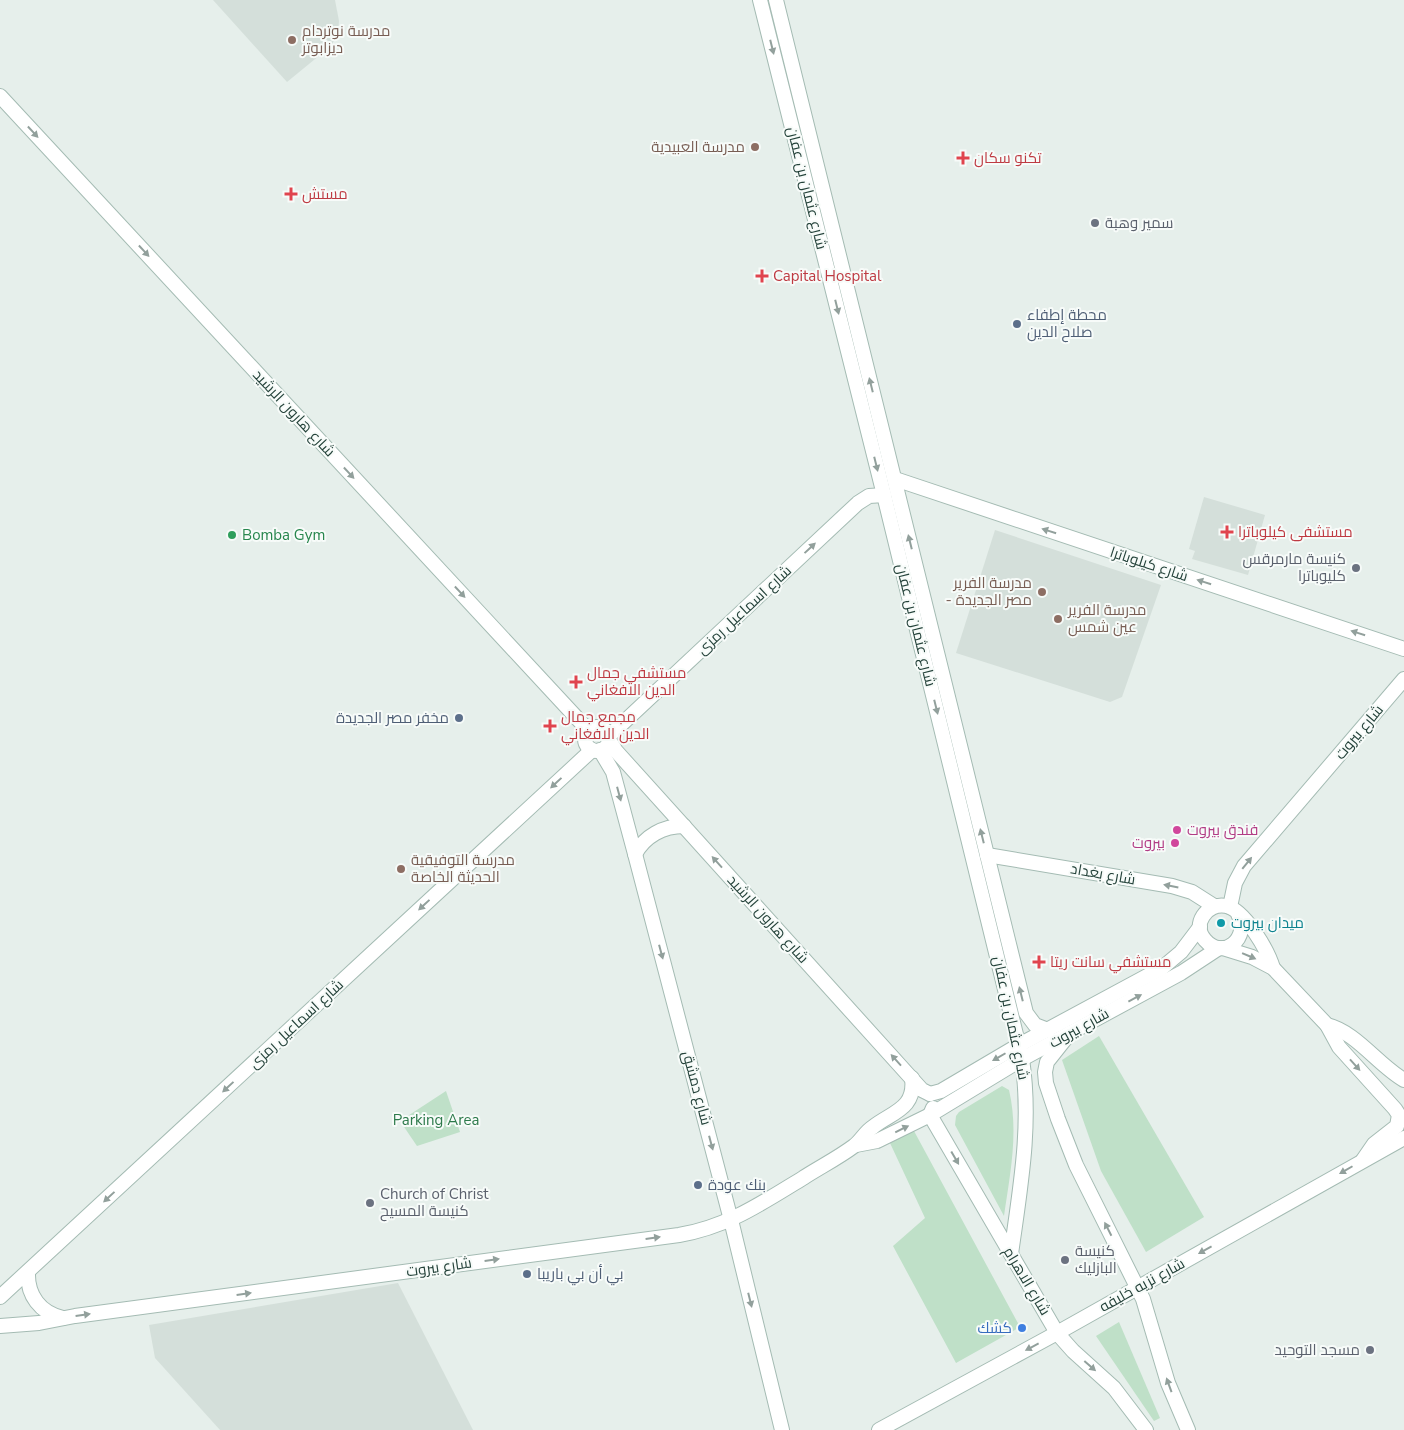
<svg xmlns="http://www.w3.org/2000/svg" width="1404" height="1430" font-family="'Nunito Sans',Cairo,sans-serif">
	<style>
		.built { fill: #d4dfda }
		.green { fill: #bfe0c8 }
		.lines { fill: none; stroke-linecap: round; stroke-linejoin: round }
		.secondary-casing { stroke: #a4bbb3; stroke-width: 16 }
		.secondary { stroke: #fff; stroke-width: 14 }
		.oneway { fill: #92a09c }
		.education-dot { fill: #8d6e63; stroke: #f7fbf9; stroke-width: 2 }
		.health-dot { fill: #e0444e; stroke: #f7fbf9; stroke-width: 2 }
		.worship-dot { fill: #6b7280; stroke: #f7fbf9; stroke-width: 2 }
		.service-dot { fill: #5c6f8a; stroke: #f7fbf9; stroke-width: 2 }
		.leisure-dot { fill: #2e9e5b; stroke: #f7fbf9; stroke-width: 2 }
		.hotel-dot { fill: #d1479c; stroke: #f7fbf9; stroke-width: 2 }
		.culture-dot { fill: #0f9aa8; stroke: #f7fbf9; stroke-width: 2 }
		.shop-dot { fill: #3f7fe0; stroke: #f7fbf9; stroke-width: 2 }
		.labels { text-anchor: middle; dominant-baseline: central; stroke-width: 4; stroke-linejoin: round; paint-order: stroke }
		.education-label { font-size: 15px; fill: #785e54; stroke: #f7fbf9; text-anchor: start }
		.health-label { font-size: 15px; fill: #be3a42; stroke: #f7fbf9; text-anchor: start }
		.street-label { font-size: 15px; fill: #24423a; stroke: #f7fbf9 }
		.worship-label { font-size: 15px; fill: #5b616d; stroke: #f7fbf9; text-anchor: start }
		.service-label { font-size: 15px; fill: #4e5e75; stroke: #f7fbf9; text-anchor: start }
		.leisure-label { font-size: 15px; fill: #27864d; stroke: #f7fbf9; text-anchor: start }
		.hotel-label { font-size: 15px; fill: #b23c85; stroke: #f7fbf9; text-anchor: start }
		.culture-label { font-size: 15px; fill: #0d838f; stroke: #f7fbf9; text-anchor: start }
		.park-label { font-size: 15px; fill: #2d7a4b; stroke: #f7fbf9 }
		.shop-label { font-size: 15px; fill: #366cbe; stroke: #f7fbf9; text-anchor: end }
	</style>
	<rect width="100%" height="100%" fill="#e6efeb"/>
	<!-- built -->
	<g class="built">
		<path d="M213 0H335L339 21 338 33 331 46 287 82Z"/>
		<path d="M1204 497 1265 515 1248 575 1192 559 1195 551 1189 549Z"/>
		<path d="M995 530 1161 585 1122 697 1110 702 956 653Z"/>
		<path d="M398 1283 473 1430H220L155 1358 149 1325Z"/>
	</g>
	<!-- green -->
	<g class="green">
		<path d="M1099 1036 1204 1217 1146 1252 1101 1171 1062 1060Z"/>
		<path d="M1002 1086 1009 1090C1019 1132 1010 1174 1004 1216L955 1125 956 1116 959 1112Z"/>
		<path d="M446 1091 460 1132 417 1146 400 1121Z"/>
		<path d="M914 1131 1020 1327 956 1363 893 1246 925 1218 890 1143Z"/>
		<path d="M1119 1322 1160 1418 1154 1421 1096 1336Z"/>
	</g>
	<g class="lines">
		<!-- secondary casing -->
		<g class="secondary-casing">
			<g id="secondary">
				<path d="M760 0 884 495 1022 1059C1032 1125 1020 1189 1011 1254"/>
				<path d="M776 0 1026 1013 1035 1025 1048 1030"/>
				<path d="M0 96 588 730"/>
				<path d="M895 479 1404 649"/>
				<circle cx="597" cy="739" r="12"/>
				<path d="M609 736 858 503 869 496 884 495"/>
				<path d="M609 740 616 751 922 1090 930 1094"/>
				<path d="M600 750 613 772 635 854 731 1220 782 1430"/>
				<path d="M635 854C645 836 663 826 684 826"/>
				<path d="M987 855 1172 886 1192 892 1214 906"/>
				<path d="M1230 907 1235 883 1244 866 1404 679"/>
				<path d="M1238 914C1251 938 1223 961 1205 940 1191 925 1207 902 1226 906 1245 910 1268 951 1273 968"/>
				<path d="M1223 948 1252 957 1273 968 1327 1025 1339 1047 1395 1109 1399 1115 1397 1126 1374 1144 1363 1160"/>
				<path d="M1327 1025C1356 1032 1378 1065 1404 1080"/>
				<path d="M1070 1033 1047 1062 1045 1072 1046 1083 1058 1119 1076 1165 1143 1299 1168 1383 1188 1430"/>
				<path d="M930 1094 941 1091 1019 1045 1162 968 1181 952 1200 927"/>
				<path d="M933 1108 930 1115 1057 1333 1073 1351 1114 1388 1146 1430"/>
				<path d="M856 1145 877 1141 930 1115 1022 1059 1181 973 1219 948"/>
				<path d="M28 1272C27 1295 40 1313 63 1318"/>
				<path d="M0 1297 592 750"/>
				<path d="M0 1326 39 1323 75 1316 679 1235C727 1227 762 1203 803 1178 820 1167 838 1158 854 1146 861 1141 865 1132 873 1127 892 1112 916 1109 912 1078"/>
				<path d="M879 1430 1057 1333 1404 1138"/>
			</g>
		</g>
		<!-- secondary -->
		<use href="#secondary" class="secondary"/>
	</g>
	<!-- one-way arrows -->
	<defs><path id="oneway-solid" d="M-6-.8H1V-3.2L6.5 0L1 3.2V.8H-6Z" transform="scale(1.25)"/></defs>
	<g class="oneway">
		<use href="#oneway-solid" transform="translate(772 47) rotate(76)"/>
		<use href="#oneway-solid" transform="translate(33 132) rotate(47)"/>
		<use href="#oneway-solid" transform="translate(144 251) rotate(47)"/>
		<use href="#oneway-solid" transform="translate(837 307) rotate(76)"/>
		<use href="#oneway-solid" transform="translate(871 385) rotate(-104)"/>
		<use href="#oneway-solid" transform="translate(876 464) rotate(76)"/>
		<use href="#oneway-solid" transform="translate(349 473) rotate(47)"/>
		<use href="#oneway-solid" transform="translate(1049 531) rotate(-162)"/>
		<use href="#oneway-solid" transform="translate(910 542) rotate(-104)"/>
		<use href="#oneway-solid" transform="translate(810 548) rotate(-43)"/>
		<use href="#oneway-solid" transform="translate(1204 582) rotate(-162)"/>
		<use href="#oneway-solid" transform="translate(460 592) rotate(47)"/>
		<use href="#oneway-solid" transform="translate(1358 633) rotate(-162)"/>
		<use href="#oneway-solid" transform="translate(936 707) rotate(76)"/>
		<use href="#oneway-solid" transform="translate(556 783) rotate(137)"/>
		<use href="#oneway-solid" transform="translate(619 794) rotate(75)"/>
		<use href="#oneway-solid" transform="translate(982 836) rotate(-104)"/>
		<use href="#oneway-solid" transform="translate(717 862) rotate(-132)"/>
		<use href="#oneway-solid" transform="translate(1247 863) rotate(-51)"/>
		<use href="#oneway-solid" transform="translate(1171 886) rotate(-169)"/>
		<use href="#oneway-solid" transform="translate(424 905) rotate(137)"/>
		<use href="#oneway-solid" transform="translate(661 952) rotate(75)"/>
		<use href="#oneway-solid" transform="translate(1249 956) rotate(23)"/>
		<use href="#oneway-solid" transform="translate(1021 994) rotate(-104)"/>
		<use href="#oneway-solid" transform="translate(1135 998) rotate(-28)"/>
		<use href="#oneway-solid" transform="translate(999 1057) rotate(150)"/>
		<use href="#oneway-solid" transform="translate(896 1060) rotate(-132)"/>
		<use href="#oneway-solid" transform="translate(1355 1065) rotate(48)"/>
		<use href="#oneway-solid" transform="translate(228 1087) rotate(137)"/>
		<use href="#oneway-solid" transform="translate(902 1129) rotate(-26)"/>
		<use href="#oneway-solid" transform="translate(711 1143) rotate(75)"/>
		<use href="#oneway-solid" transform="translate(955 1158) rotate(60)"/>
		<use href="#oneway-solid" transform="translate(1346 1170) rotate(150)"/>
		<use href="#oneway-solid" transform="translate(109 1197) rotate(137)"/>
		<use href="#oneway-solid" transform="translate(1108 1229) rotate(-117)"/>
		<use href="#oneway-solid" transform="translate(653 1238) rotate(-8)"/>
		<use href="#oneway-solid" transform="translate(1205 1250) rotate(151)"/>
		<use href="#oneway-solid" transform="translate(492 1260) rotate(-8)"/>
		<use href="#oneway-solid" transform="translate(244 1294) rotate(-8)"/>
		<use href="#oneway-solid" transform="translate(750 1300) rotate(76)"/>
		<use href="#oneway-solid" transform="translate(83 1315) rotate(-8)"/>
		<use href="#oneway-solid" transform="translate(1032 1347) rotate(152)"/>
		<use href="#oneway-solid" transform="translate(1090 1366) rotate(41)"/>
		<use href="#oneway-solid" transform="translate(1169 1385) rotate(-110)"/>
	</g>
	<!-- markers -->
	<g class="education-dot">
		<circle cx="292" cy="40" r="5"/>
		<circle cx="755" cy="147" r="5"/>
		<circle cx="1042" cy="592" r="5"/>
		<circle cx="1058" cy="619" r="5"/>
		<circle cx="401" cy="869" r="5"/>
	</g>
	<g class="health-dot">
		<path d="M960.5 150.5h5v5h5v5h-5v5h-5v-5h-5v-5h5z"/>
		<path d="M288.5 186.5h5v5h5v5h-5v5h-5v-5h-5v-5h5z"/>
		<path d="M759.5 268.5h5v5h5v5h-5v5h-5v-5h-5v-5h5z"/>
		<path d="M1224.5 524.5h5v5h5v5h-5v5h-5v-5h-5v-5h5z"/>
		<path d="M573.5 674.5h5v5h5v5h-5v5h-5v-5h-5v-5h5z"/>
		<path d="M547.5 718.5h5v5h5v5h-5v5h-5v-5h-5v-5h5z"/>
		<path d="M1036.5 954.5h5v5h5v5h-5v5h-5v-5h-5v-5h5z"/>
	</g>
	<g class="worship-dot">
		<circle cx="1095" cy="223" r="5"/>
		<circle cx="1356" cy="568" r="5"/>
		<circle cx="370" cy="1203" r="5"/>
		<circle cx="1065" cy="1260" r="5"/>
		<circle cx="1370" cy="1350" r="5"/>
	</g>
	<g class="service-dot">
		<circle cx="1017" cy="324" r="5"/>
		<circle cx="459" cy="718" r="5"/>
		<circle cx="698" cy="1185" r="5"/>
		<circle cx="527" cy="1274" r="5"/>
	</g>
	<circle class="leisure-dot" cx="232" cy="535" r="5"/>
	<g class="hotel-dot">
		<circle cx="1177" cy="830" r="5"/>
		<circle cx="1175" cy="843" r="5"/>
	</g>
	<circle class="culture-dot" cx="1221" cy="923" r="5"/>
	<circle class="shop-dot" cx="1022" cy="1328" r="5"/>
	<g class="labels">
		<!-- education labels -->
		<g class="education-label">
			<text x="302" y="31">مدرسة نوتردام<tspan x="302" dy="17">ديزابوتر</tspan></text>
			<text x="745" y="147" text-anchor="end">مدرسة العبيدية</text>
			<text x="1032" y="583" text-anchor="end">مدرسة الفرير<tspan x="1032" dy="17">- مصر الجديدة</tspan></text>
			<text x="1068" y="610">مدرسة الفرير<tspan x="1068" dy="17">عين شمس</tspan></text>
			<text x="411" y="860">مدرسة التوفيقية<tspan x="411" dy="17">الحديثة الخاصة</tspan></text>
		</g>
		<!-- health labels -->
		<g class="health-label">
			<text x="974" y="158">تكنو سكان</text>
			<text x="302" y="194">مستش</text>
			<text x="773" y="276">Capital Hospital</text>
			<text x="1238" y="532">مستشفى كيلوباترا</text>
			<text x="587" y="673">مستشفي جمال<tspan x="587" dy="17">الدين الافغاني</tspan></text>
			<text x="561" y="717">مجمع جمال<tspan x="561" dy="17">الدين الافغاني</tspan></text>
			<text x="1050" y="962">مستشفي سانت ريتا</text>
		</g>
		<!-- street labels -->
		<g class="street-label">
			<text transform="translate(807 188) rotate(76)">شارع عثمان بن عفان</text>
			<text transform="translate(294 413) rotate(47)">شارع هارون الرشيد</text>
			<text transform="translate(1149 564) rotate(18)">شارع كيلوباترا</text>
			<text transform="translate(744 610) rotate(-43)">شارع اسماعيل رمزى</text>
			<text transform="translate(916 625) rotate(76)">شارع عثمان بن عفان</text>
			<text transform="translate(1359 732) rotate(-50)">شارع بيروت</text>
			<text transform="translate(1103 874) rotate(10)">شارع بغداد</text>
			<text transform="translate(768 919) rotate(48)">شارع هارون الرشيد</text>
			<text transform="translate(1011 1018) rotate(78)">شارع عثمان بن عفان</text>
			<text transform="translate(296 1024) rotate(-43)">شارع اسماعيل رمزى</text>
			<text transform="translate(1079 1028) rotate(-29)">شارع بيروت</text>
			<text transform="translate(697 1088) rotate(75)">شارع دمشق</text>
			<text transform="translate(439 1267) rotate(-8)">شارع بيروت</text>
			<text transform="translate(1027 1281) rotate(59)">شارع الاهرام</text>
			<text transform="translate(1142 1285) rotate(-29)">شارع نزيه خليفه</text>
		</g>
		<!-- worship labels -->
		<g class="worship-label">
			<text x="1105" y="223">سمير وهبة</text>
			<text x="1346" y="559" text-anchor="end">كنيسة مارمرقس<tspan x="1346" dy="17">كليوباترا</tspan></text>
			<text x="380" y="1194">Church of Christ<tspan x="380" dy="17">كنيسة المسيح</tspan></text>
			<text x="1075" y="1251">كنيسة<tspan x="1075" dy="17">البازليك</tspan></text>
			<text x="1360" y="1350" text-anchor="end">مسجد التوحيد</text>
		</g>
		<!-- service labels -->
		<g class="service-label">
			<text x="1027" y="315">محطة إطفاء<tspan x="1027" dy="17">صلاح الدين</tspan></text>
			<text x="449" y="718" text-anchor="end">مخفر مصر الجديدة</text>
			<text x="708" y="1185">بنك عودة</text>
			<text x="537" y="1274">بي أن بي باريبا</text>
		</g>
		<!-- leisure labels -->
		<g class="leisure-label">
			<text x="242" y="535">Bomba Gym</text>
		</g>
		<!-- hotel labels -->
		<g class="hotel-label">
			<text x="1187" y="830">فندق بيروت</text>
			<text x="1165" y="843" text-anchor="end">بيروت</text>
		</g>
		<!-- culture labels -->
		<g class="culture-label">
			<text x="1231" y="923">ميدان بيروت</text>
		</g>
		<!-- park labels -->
		<g class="park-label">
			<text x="436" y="1120">Parking Area</text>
		</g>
		<!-- shop labels -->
		<g class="shop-label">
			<text x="1012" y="1328">كشك</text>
		</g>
	</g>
</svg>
